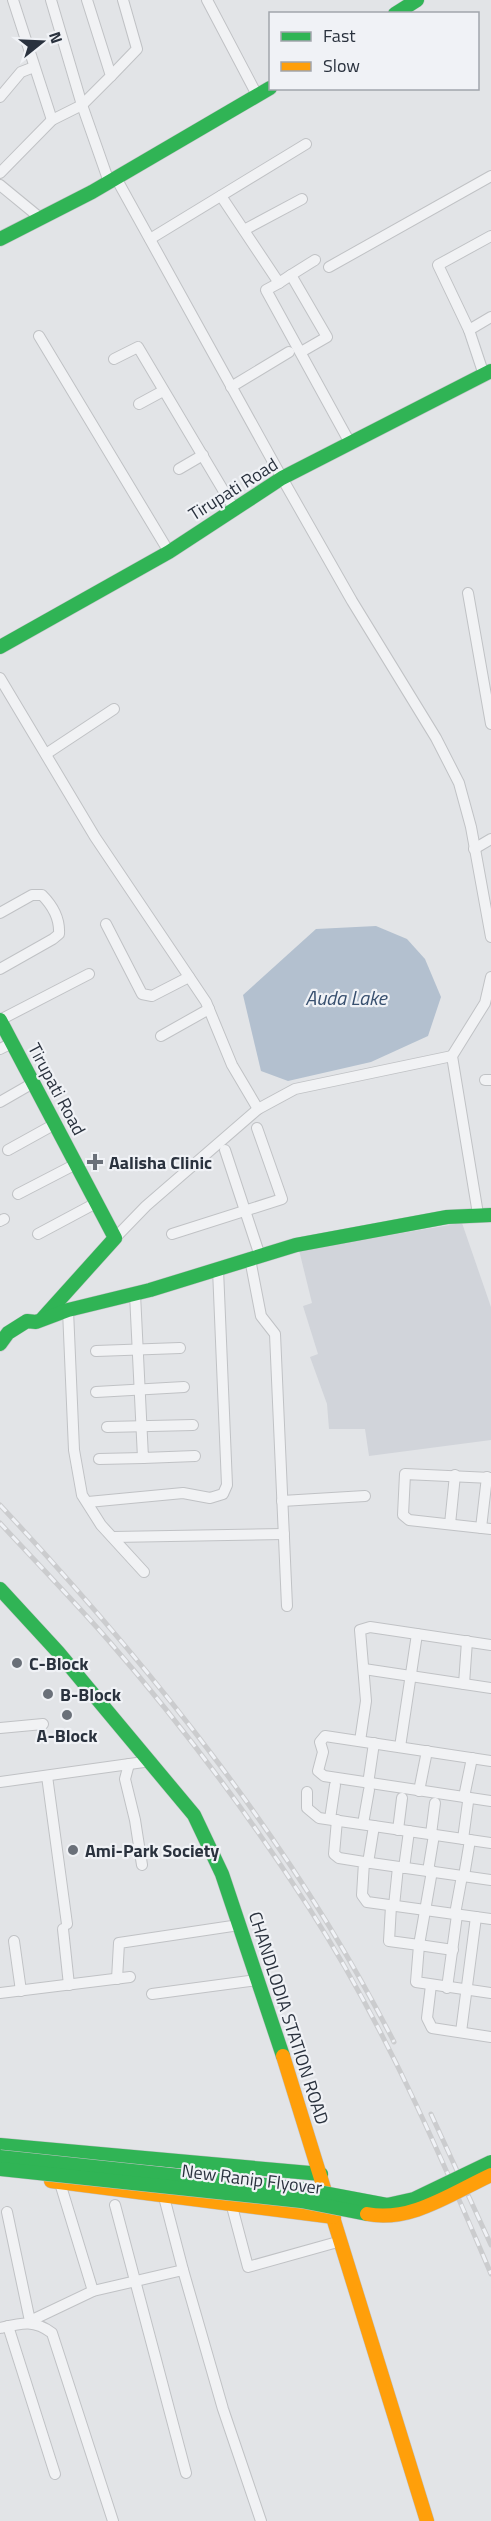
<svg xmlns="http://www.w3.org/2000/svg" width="491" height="2521" font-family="'Titillium Web',sans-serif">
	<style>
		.built { fill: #d1d4da }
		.water { fill: #b3c0cf }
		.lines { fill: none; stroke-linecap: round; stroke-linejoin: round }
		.street-casing { stroke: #c0c2c5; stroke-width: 12 }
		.fast-casing { stroke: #c0c2c5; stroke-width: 15 }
		.slow-casing { stroke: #c0c2c5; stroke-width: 15 }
		.street { stroke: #f1f2f4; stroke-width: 10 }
		.fast { stroke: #30b455; stroke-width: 14 }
		.slow { stroke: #ff9f0a; stroke-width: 14 }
		.rail-casing { stroke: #cbccce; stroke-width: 5 }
		.rail { stroke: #f0f2f6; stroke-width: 3; stroke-dasharray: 9; stroke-linecap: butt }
		.fast-bridge-casing { stroke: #c0c2c5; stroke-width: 15; stroke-linecap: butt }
		.slow-bridge-casing { stroke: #c0c2c5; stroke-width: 15; stroke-linecap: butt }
		.fast-bridge { stroke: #30b455; stroke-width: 14 }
		.slow-bridge { stroke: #ff9f0a; stroke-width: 14 }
		.poi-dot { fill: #6a7079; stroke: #f0f2f6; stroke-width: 2 }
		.labels { text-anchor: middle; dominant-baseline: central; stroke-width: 4.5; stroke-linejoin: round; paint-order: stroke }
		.street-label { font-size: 18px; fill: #2a323e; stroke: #f0f2f6 }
		.poi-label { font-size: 18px; font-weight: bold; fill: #2a323e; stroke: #f0f2f6; text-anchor: start }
		.water-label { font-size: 20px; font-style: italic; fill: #38506f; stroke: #f0f2f6 }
	</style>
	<rect width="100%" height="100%" fill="#e2e4e7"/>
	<!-- built -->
	<path class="built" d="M462 1223 491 1307V1440L369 1456 365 1429H329L327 1404 310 1357 318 1354 303 1306 312 1303 299 1250Z"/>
	<!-- water -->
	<path class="water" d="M376 926 407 939 425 959 441 997 428 1036 371 1062 288 1081 261 1071 243 995 316 929Z"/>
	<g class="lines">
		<!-- street casing -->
		<g class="street-casing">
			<g id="street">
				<path d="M13 0 52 120"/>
				<path d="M51 0 82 105 109 182"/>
				<path d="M207 0 257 95"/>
				<path d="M111 76 137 49 123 0"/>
				<path d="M0 97 21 72 34 67"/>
				<path d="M0 173 52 120 82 105 111 76 87 0"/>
				<path d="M116 178 282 478 352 601 436 738 459 783 471 827 491 937"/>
				<path d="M0 185 39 217"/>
				<path d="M221 196 279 283 291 275 327 337 301 352"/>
				<path d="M244 230 302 199"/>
				<path d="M491 236 438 265 469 330 491 317"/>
				<path d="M150 239 306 144"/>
				<path d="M329 267 491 176"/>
				<path d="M291 275 315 260"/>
				<path d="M279 283 266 290 350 443"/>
				<path d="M469 330 484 375"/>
				<path d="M39 336 169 552"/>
				<path d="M114 359 138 347 235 510"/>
				<path d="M231 387 289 352"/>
				<path d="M139 404 163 391"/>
				<path d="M179 469 203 455"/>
				<path d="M468 593 491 724"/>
				<path d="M0 678 95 837 206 1002 232 1065 258 1109"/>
				<path d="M46 754 114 709"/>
				<path d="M474 849 491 839"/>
				<path d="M0 913 32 895H42C53 906 60 918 59 934L53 939 0 969"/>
				<path d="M106 924 142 994 152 996 189 977"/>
				<path d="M0 1020 89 974"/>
				<path d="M161 1036 209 1009"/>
				<path d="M0 1049 12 1043"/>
				<path d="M485 1080H491"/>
				<path d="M0 1102 33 1083"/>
				<path d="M8 1150 55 1124"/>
				<path d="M225 1150 260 1256"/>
				<path d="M18 1194 76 1164"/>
				<path d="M478 1214 452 1056 485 1003 491 977"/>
				<path d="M0 1221 4 1219"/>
				<path d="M38 1234 96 1203"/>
				<path d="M172 1234 282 1199 257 1128"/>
				<path d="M115 1238 146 1206 258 1109 295 1089 452 1056"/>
				<path d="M250 1259 261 1316 275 1334 287 1606"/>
				<path d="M135 1294 143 1458 195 1456"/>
				<path d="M68 1310 74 1450 82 1495 101 1525 144 1572"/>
				<path d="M96 1351 180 1348"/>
				<path d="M96 1392 184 1387"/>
				<path d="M107 1427 193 1425"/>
				<path d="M99 1459 143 1458"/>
				<path d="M491 1478 405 1474 403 1515 409 1520 491 1529"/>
				<path d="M282 1501 365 1496"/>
				<path d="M88 1502 183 1493 210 1498 223 1494 227 1485 218 1269"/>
				<path d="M450 1524 455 1475"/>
				<path d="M481 1528 487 1477"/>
				<path d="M113 1537 284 1534"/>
				<path d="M364 1669 491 1688"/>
				<path d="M464 1684 467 1641"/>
				<path d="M0 1728 43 1724"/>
				<path d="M360 1741 366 1701 360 1630 370 1627 491 1645"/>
				<path d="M400 1747 417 1634"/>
				<path d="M491 1761 325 1736 320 1742 323 1752 318 1771 324 1776 491 1801"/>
				<path d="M129 1764 125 1779 135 1820 142 1865"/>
				<path d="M47 1776 67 1924"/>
				<path d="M0 1782 151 1761"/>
				<path d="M368 1784 374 1743"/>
				<path d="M419 1791 427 1751"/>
				<path d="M307 1792V1808L319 1818 491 1843"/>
				<path d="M464 1797 472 1758"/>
				<path d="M330 1819 335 1785"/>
				<path d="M337 1820 334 1854 339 1858 364 1862 362 1895 367 1902 491 1919"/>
				<path d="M363 1824 369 1790"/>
				<path d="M398 1830 402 1798"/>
				<path d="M431 1834 435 1803"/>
				<path d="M463 1839 468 1802"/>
				<path d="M364 1862 491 1880"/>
				<path d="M368 1863 374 1826"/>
				<path d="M404 1868 409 1831"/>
				<path d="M428 1871 434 1835"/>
				<path d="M432 1871 419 1945 453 1950"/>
				<path d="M464 1876 470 1840"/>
				<path d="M391 1906 389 1941 419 1945 416 1982 491 1993"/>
				<path d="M394 1906 398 1867"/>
				<path d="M455 1914 462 1876"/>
				<path d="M63 1929 69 1985"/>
				<path d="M14 1941 21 1991"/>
				<path d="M117 1979 119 1943 239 1925"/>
				<path d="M431 1985 427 2018 432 2028 491 2037"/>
				<path d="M447 1988 457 1915"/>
				<path d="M0 1993 130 1977"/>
				<path d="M152 1994 257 1980"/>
				<path d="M461 2032 476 1917"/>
				<path d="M60 2183 93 2291"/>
				<path d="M164 2197 183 2270"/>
				<path d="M230 2199 248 2267 341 2241"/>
				<path d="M115 2205 186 2473"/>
				<path d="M7 2212 30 2321 93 2291 183 2270 223 2409 261 2521"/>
				<path d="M8 2326 55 2474"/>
				<path d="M0 2328C21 2323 34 2319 52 2333L113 2521"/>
			</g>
		</g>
		<!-- fast casing -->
		<g class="fast-casing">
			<g id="fast">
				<path d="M395 14 417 0"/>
				<path d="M0 239 92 192 270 88"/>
				<path d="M0 647 169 552 282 478 491 371"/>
				<path d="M0 1020 115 1238 43 1318"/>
				<path d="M0 1344 8 1333 27 1321 36 1322 68 1310 150 1290 296 1245 447 1217 491 1215"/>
				<path d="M0 1589 58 1652 194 1815 222 1874 283 2056"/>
				<path d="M0 2145 321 2174"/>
			</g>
		</g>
		<!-- slow casing -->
		<g class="slow-casing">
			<g id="slow">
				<path d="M283 2056 427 2521"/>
				<path d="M51 2181 334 2217"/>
			</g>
		</g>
		<!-- street -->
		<use href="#street" class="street"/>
		<!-- fast -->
		<use href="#fast" class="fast"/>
		<!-- slow -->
		<use href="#slow" class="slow"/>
		<!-- rail casing -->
		<g class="rail-casing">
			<g id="rail">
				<path d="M0 1505C152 1668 292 1842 394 2042"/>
				<path d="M0 1523C36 1562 73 1600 108 1640 181 1724 249 1815 309 1908 383 2023 438 2149 491 2274"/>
				<path d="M431 2114 491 2245"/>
			</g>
		</g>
		<!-- rail -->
		<use href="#rail" class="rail"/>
		<!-- fast-bridge casing -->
		<g class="fast-bridge-casing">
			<g id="fast-bridge">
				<path d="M0 2157 302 2189 387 2205 414 2199 491 2162"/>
				<path d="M0 2169 301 2201 367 2214"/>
			</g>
		</g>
		<!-- slow-bridge casing -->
		<g class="slow-bridge-casing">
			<path id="slow-bridge" d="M367 2214C410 2223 452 2193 491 2175"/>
		</g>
		<!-- fast-bridge -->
		<use href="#fast-bridge" class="fast-bridge"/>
		<!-- slow-bridge -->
		<use href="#slow-bridge" class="slow-bridge"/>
	</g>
	<!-- markers -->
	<g class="poi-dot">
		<path d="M92 1153h6v6h6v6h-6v6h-6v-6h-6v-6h6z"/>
		<circle cx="17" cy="1663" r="6"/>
		<circle cx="48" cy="1694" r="6"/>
		<circle cx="67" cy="1715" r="6"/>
		<circle cx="73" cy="1850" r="6"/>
	</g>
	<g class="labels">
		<!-- street labels -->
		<g class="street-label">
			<text transform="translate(233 489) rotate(-32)">Tirupati Road</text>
			<text transform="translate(57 1089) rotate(62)">Tirupati Road</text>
			<text transform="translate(289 2018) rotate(72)">CHANDLODIA STATION ROAD</text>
			<text transform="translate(252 2179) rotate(7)">New Ranip Flyover</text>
		</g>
		<!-- poi labels -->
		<g class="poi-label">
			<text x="109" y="1162">Aalisha Clinic</text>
			<text x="29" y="1663">C-Block</text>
			<text x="60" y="1694">B-Block</text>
			<text x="67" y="1735" text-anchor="middle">A-Block</text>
			<text x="85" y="1850">Ami-Park Society</text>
		</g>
		<!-- water labels -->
		<g class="water-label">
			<text x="346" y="997">Auda Lake</text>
		</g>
	</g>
	<!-- legend -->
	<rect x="269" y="12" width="210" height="78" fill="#f0f2f6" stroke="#a1a5ac" stroke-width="1.5"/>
	<rect x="281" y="32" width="30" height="9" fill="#30b455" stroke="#a1a5ac" stroke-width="1.5"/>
	<text x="323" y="42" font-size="18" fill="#2a323e">Fast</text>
	<rect x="281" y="62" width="30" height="9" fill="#ff9f0a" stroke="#a1a5ac" stroke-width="1.5"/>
	<text x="323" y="72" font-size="18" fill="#2a323e">Slow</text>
	<!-- north arrow -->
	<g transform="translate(42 42) rotate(72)" stroke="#f0f2f6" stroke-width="4.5" paint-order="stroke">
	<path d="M0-4.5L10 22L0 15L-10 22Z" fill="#2a323e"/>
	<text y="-9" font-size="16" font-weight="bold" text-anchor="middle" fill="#2a323e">N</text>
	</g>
</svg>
